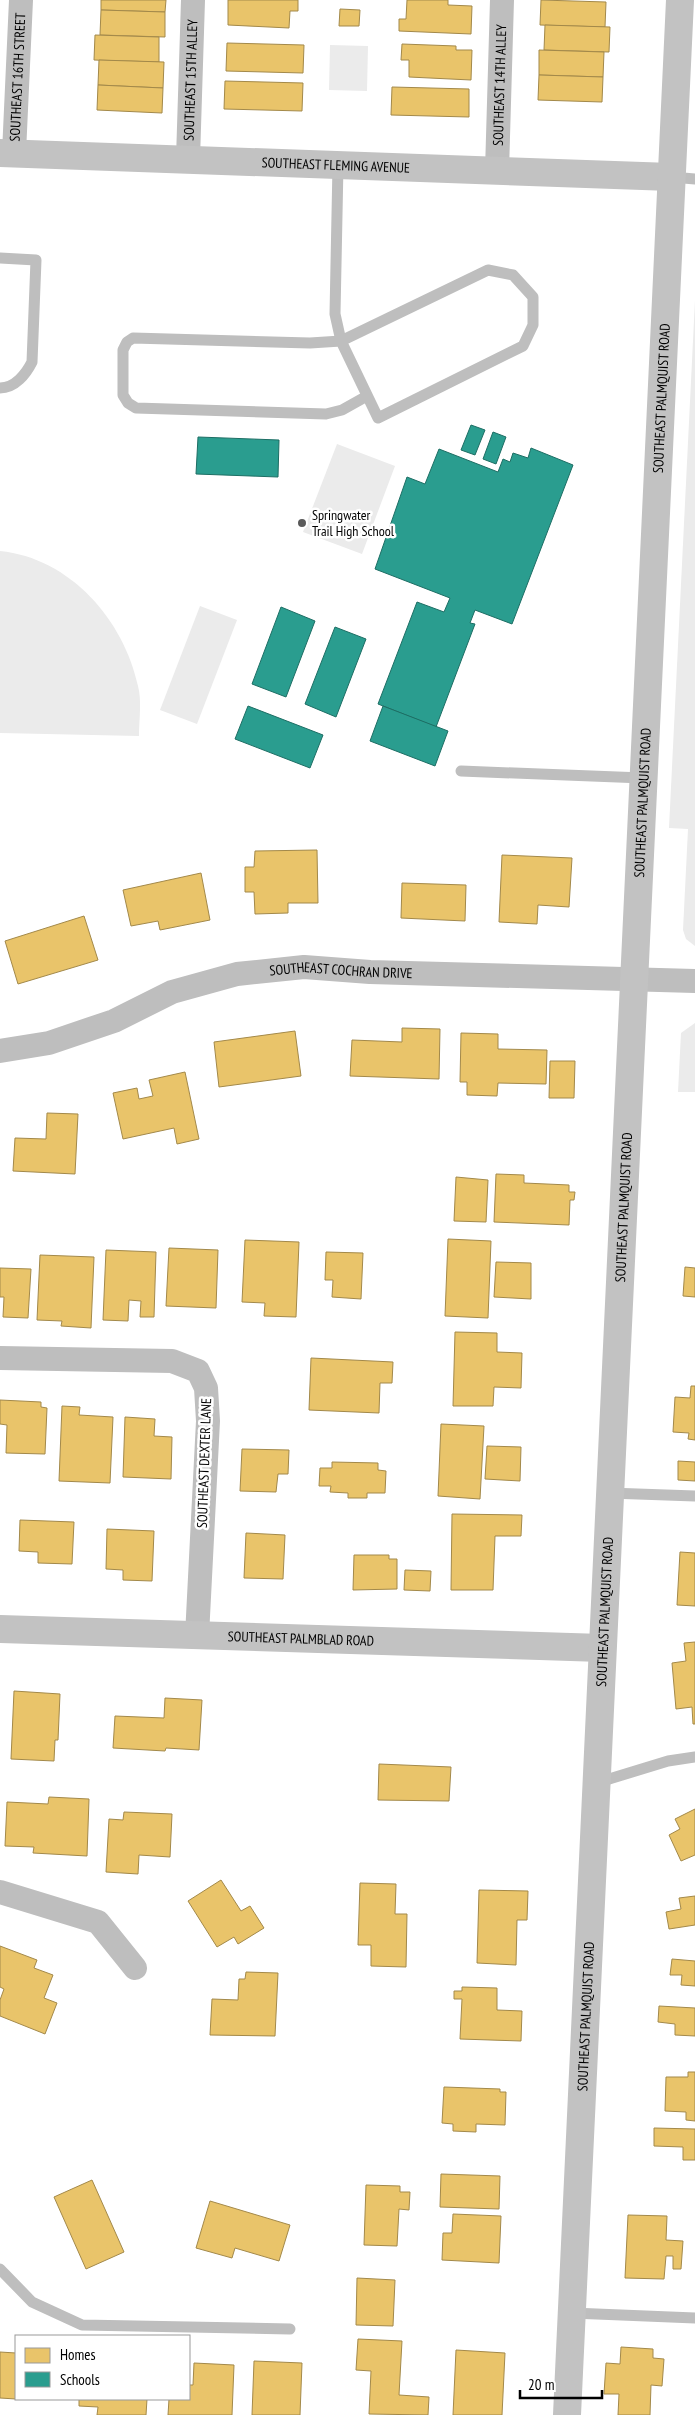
<svg xmlns="http://www.w3.org/2000/svg" width="695" height="2415" font-family="'PT Sans Narrow',sans-serif">
	<style>
		.green { fill: #ebebeb }
		.homes { fill: #e9c46a; stroke: #a3894a }
		.schools { fill: #2a9d8f; stroke: #1d6e64 }
		.lines { fill: none; stroke-linecap: round; stroke-linejoin: round }
		.lane { stroke: #bebebe; stroke-width: 11 }
		.street { stroke: #bebebe; stroke-width: 24 }
		.secondary { stroke: #c2c2c2; stroke-width: 28 }
		.poi-dot { fill: #595959; stroke: #fff; stroke-width: 2 }
		.labels { text-anchor: middle; dominant-baseline: central; stroke-width: 5; stroke-linejoin: round; paint-order: stroke }
		.street-label { font-size: 14px; fill: #000; stroke: #fff }
		.poi-label { font-size: 14px; fill: #000; stroke: #fff; text-anchor: start }
	</style>
	<rect width="100%" height="100%" fill="#fff"/>
	<!-- green -->
	<g class="green">
		<path d="M330 45 368 46 367 91 329 90Z"/>
		<path d="M695 300V946L686 939 683 930 688 829 669 828Z"/>
		<path d="M337 444 395 466 362 554 303 532Z"/>
		<path d="M0 551C70 558 124 620 138 686 142 701 139 720 139 736L0 733Z"/>
		<path d="M200 606 237 620 197 724 160 710Z"/>
		<path d="M695 1023V1092H678L681 1033Z"/>
	</g>
	<!-- homes -->
	<g class="homes">
		<path d="M101 0H166L165 12 101 10Z"/>
		<path d="M228 0H298V11H290L289 28 228 25Z"/>
		<path d="M407 0H448V5L472 6 471 34 399 31V19H406Z"/>
		<path d="M541 0 606 2 605 27 540 25Z"/>
		<path d="M340 9 360 10 359 26H339Z"/>
		<path d="M101 10 165 12V37L100 35Z"/>
		<path d="M545 25 610 27 609 52 544 50Z"/>
		<path d="M95 35 159 37V62L94 60Z"/>
		<path d="M227 43 304 45 303 73 226 71Z"/>
		<path d="M402 44 456 46V50H472L471 80 409 77V60H401Z"/>
		<path d="M539 50 604 52 603 77 539 75Z"/>
		<path d="M99 60 164 62 163 88 98 85Z"/>
		<path d="M539 75 603 77 602 102 538 100Z"/>
		<path d="M225 81 303 83 302 111 224 109Z"/>
		<path d="M98 85 163 88 162 113 97 110Z"/>
		<path d="M392 87 469 89V117L391 115Z"/>
		<path d="M317 850 318 903H288V913L255 914 254 892H245V867H254L255 851Z"/>
		<path d="M502 855 572 858 569 907 538 905 537 924 499 922Z"/>
		<path d="M201 873 210 920 160 930 158 921 131 926 123 890Z"/>
		<path d="M402 883 466 885 465 921 401 918Z"/>
		<path d="M84 916 98 960 18 984 5 941Z"/>
		<path d="M402 1028 440 1029 439 1079 350 1076 352 1040 402 1042Z"/>
		<path d="M295 1031 301 1076 219 1087 214 1042Z"/>
		<path d="M461 1033 498 1034V1049L547 1050 546 1084 498 1083 497 1096 467 1095V1082H460Z"/>
		<path d="M550 1061H575L574 1098H549Z"/>
		<path d="M185 1072 199 1139 177 1144 174 1128 123 1139 113 1093 137 1088 139 1099 153 1096 149 1080Z"/>
		<path d="M47 1113 78 1114 75 1174 13 1171 15 1138 46 1139Z"/>
		<path d="M496 1174 524 1175V1183L569 1185V1192H575L574 1200H570L569 1225 494 1222Z"/>
		<path d="M456 1177 488 1180 486 1222 454 1221Z"/>
		<path d="M448 1239 491 1241 488 1318 445 1316Z"/>
		<path d="M245 1240 299 1242 296 1317 264 1316 265 1303 242 1302Z"/>
		<path d="M169 1248 218 1250 216 1308 166 1306Z"/>
		<path d="M106 1250 156 1252 154 1317H140L141 1301 129 1300 128 1321 103 1320Z"/>
		<path d="M326 1252 363 1253 361 1299 332 1297 333 1280H325Z"/>
		<path d="M40 1255 94 1257 91 1328 61 1326 62 1321 37 1320Z"/>
		<path d="M496 1262 531 1263V1299L494 1297Z"/>
		<path d="M685 1267 695 1268V1297L683 1296Z"/>
		<path d="M0 1268 31 1269 28 1318 3 1317 4 1297H0Z"/>
		<path d="M455 1332 497 1333V1352L522 1353 521 1388 494 1387 493 1406H453Z"/>
		<path d="M311 1358 393 1362 392 1383H380L379 1413 309 1410Z"/>
		<path d="M691 1386H695V1440L688 1439 689 1433 673 1432 675 1397 690 1398Z"/>
		<path d="M0 1400 41 1402V1407L47 1408 45 1454 6 1453 7 1425 0 1424Z"/>
		<path d="M62 1406 80 1407 79 1415 113 1417 110 1483 59 1481Z"/>
		<path d="M125 1417 155 1419 154 1436 172 1437 171 1479 123 1477Z"/>
		<path d="M441 1424 484 1426 480 1499 438 1496Z"/>
		<path d="M487 1446 521 1447 520 1481 485 1479Z"/>
		<path d="M242 1449 289 1450 288 1474H278L276 1492 240 1491Z"/>
		<path d="M678 1461 695 1462V1481L678 1480Z"/>
		<path d="M332 1462 378 1463V1470L386 1471 385 1493H367V1498H348V1493L330 1492 331 1486H319L320 1468H332Z"/>
		<path d="M452 1514 522 1515 521 1536H495L493 1590H451Z"/>
		<path d="M20 1520 74 1522 72 1564 38 1563V1552L19 1551Z"/>
		<path d="M107 1529 154 1531 152 1581 123 1580V1570L106 1569Z"/>
		<path d="M246 1533 285 1535 283 1579 244 1578Z"/>
		<path d="M680 1552 695 1553V1606L677 1605Z"/>
		<path d="M354 1555H389V1559H397V1589L353 1590Z"/>
		<path d="M405 1570 431 1571 430 1591 404 1590Z"/>
		<path d="M695 1642V1724H693L692 1707 676 1709 672 1663 686 1661 684 1643Z"/>
		<path d="M14 1691 60 1694 58 1740H55L54 1761 11 1759Z"/>
		<path d="M165 1698 202 1700 199 1750 166 1748 165 1751 113 1748 115 1716 164 1718Z"/>
		<path d="M379 1764 451 1767 449 1801 378 1800Z"/>
		<path d="M49 1797 89 1799 87 1856 33 1853 34 1847 5 1846 7 1802 48 1804Z"/>
		<path d="M695 1809V1855L681 1861 669 1835 680 1829 675 1819Z"/>
		<path d="M124 1812 172 1814 170 1857 139 1855 138 1874 106 1872 109 1819 123 1820Z"/>
		<path d="M221 1880 241 1911 250 1906 264 1928 238 1944 234 1937 217 1947 188 1901Z"/>
		<path d="M360 1883 396 1884 395 1914H407L406 1967 371 1966V1945H358Z"/>
		<path d="M479 1890 528 1891 527 1920H517L516 1965 477 1963Z"/>
		<path d="M695 1896V1925L669 1929 666 1912 681 1909 679 1898Z"/>
		<path d="M0 1946 37 1960 34 1968 53 1975 44 1998 57 2003 45 2034 0 2016V2000L4 1989 0 1987Z"/>
		<path d="M672 1959 695 1961V1986L681 1985 682 1975H670Z"/>
		<path d="M246 1972 278 1973 275 2036 210 2035 212 1999 238 2000 239 1979H245Z"/>
		<path d="M462 1987 497 1988V2010L522 2011 521 2041 460 2039 462 1999H454V1991H462Z"/>
		<path d="M659 2006 695 2008V2036L675 2035V2024L658 2022Z"/>
		<path d="M688 2072H695V2121L686 2120V2112L665 2111 666 2077H688Z"/>
		<path d="M444 2087 500 2089V2092H506L505 2125 476 2124V2132L453 2131V2124L442 2123Z"/>
		<path d="M654 2128 695 2129V2160H683V2147L654 2146Z"/>
		<path d="M441 2174 500 2176 499 2209 440 2207Z"/>
		<path d="M92 2180 124 2252 86 2269 54 2197Z"/>
		<path d="M366 2185 400 2186V2192H410L409 2210 399 2209 397 2246 364 2245Z"/>
		<path d="M210 2201 290 2225 279 2261 235 2248 232 2258 196 2248Z"/>
		<path d="M453 2214 501 2216 499 2263 442 2260 443 2233H452Z"/>
		<path d="M628 2215 667 2216 666 2240 683 2241 681 2269H673V2256H666L664 2279 625 2278Z"/>
		<path d="M357 2278 395 2280 393 2326 356 2325Z"/>
		<path d="M358 2339 402 2341 399 2395 429 2397 428 2415 369 2414 371 2371 356 2370Z"/>
		<path d="M621 2347 653 2349V2358L664 2359 662 2386 651 2385 650 2415H618L619 2394H604L606 2363 620 2364Z"/>
		<path d="M456 2350 505 2353 502 2415H453Z"/>
		<path d="M0 2352 16 2353V2399L0 2398Z"/>
		<path d="M254 2361 302 2363 300 2415H252Z"/>
		<path d="M194 2363 234 2365 232 2415H168L169 2399H189V2385H193Z"/>
		<path d="M79 2399H147L146 2415H97L98 2407 79 2406Z"/>
	</g>
	<!-- schools -->
	<g class="schools">
		<path d="M471 425 485 430 475 455 461 450Z"/>
		<path d="M493 432 506 437 496 464 483 459Z"/>
		<path d="M198 437 279 440 278 477 196 474Z"/>
		<path d="M531 448 573 465 512 624 475 610 470 623 475 624 436 727 378 704 417 602 444 612 450 598 375 569 407 477 425 484 439 449 498 472 503 459 510 462 513 453 528 458Z"/>
		<path d="M281 607 315 621 286 697 252 684Z"/>
		<path d="M335 627 366 639 336 717 305 704Z"/>
		<path d="M248 706 323 735 310 768 235 739Z"/>
		<path d="M383 706 448 731 435 766 370 741Z"/>
	</g>
	<g class="lines">
		<!-- lane -->
		<g class="lane">
			<path d="M338 165 335 314 341 341 378 418 523 346 533 325V297L513 275 488 270 341 341 310 343 133 338 127 342 123 350V395L128 403 136 408 326 414 342 410 367 396"/>
			<path d="M672 177 695 179"/>
			<path d="M0 258 36 260 32 362C26 374 15 388 0 388"/>
			<path d="M461 771 643 778"/>
			<path d="M609 1493 695 1496"/>
			<path d="M596 1783 668 1761 695 1757"/>
			<path d="M0 2269 32 2302 82 2325 290 2329"/>
			<path d="M572 2313 695 2318"/>
		</g>
		<!-- street -->
		<g class="street">
			<path id="s1" d="M14 153 21 0"/>
			<path id="s2" d="M188 159 193 0"/>
			<path id="s3" d="M497 171 502 0"/>
			<path id="s4" d="M0 1051 49 1043 114 1021 172 992 237 974 304 967 370 972 695 981"/>
			<path d="M0 1358 172 1361 198 1371 206 1388 208 1421 197 1636"/>
			<path d="M0 1892 98 1922 135 1968"/>
		</g>
		<!-- secondary -->
		<g class="secondary">
			<path id="s5" d="M0 153 671 177"/>
			<path id="s6" d="M0 1629 602 1648"/>
			<path id="s7" d="M567 2415 680 0"/>
		</g>
	</g>
	<!-- markers -->
	<circle class="poi-dot" cx="302" cy="523" r="5"/>
	<g class="labels">
		<!-- street labels -->
		<g class="street-label">
			<text stroke="none"><textPath href="#s1" startOffset="76">SOUTHEAST 16TH STREET</textPath></text>
			<text stroke="none"><textPath href="#s2" startOffset="79">SOUTHEAST 15TH ALLEY</textPath></text>
			<text stroke="none"><textPath href="#s3" startOffset="86">SOUTHEAST 14TH ALLEY</textPath></text>
			<text stroke="none"><textPath href="#s5" startOffset="336">SOUTHEAST FLEMING AVENUE</textPath></text>
			<text stroke="none"><textPath href="#s7" startOffset="2019">SOUTHEAST PALMQUIST ROAD</textPath></text>
			<text stroke="none"><textPath href="#s7" startOffset="1614">SOUTHEAST PALMQUIST ROAD</textPath></text>
			<text stroke="none"><textPath href="#s4" startOffset="355">SOUTHEAST COCHRAN DRIVE</textPath></text>
			<text stroke="none"><textPath href="#s7" startOffset="1209">SOUTHEAST PALMQUIST ROAD</textPath></text>
			<text transform="translate(204 1463) rotate(-88)">SOUTHEAST DEXTER LANE</text>
			<text stroke="none"><textPath href="#s7" startOffset="804">SOUTHEAST PALMQUIST ROAD</textPath></text>
			<text stroke="none"><textPath href="#s6" startOffset="301">SOUTHEAST PALMBLAD ROAD</textPath></text>
			<text stroke="none"><textPath href="#s7" startOffset="399">SOUTHEAST PALMQUIST ROAD</textPath></text>
		</g>
		<!-- poi labels -->
		<g class="poi-label">
			<text x="312" y="515">Springwater<tspan x="312" dy="16">Trail High School</tspan></text>
		</g>
	</g>
	<!-- legend -->
	<rect x="15" y="2335" width="175" height="65" fill="#ffffff" stroke="#999999"/>
	<rect x="25" y="2348" width="25" height="15" fill="#e9c46a" stroke="#999999"/>
	<text x="60" y="2360" font-size="15" fill="#000000">Homes</text>
	<rect x="25" y="2372" width="25" height="15" fill="#2a9d8f" stroke="#999999"/>
	<text x="60" y="2385" font-size="15" fill="#000000">Schools</text>
	<!-- scale -->
	<path d="M520 2390v8h82v-8" fill="none" stroke="#000000" stroke-width="2.5"/>
	<text x="528" y="2390" font-size="15" fill="#000000" stroke="#ffffff" stroke-width="4" paint-order="stroke">20 m</text>
</svg>
